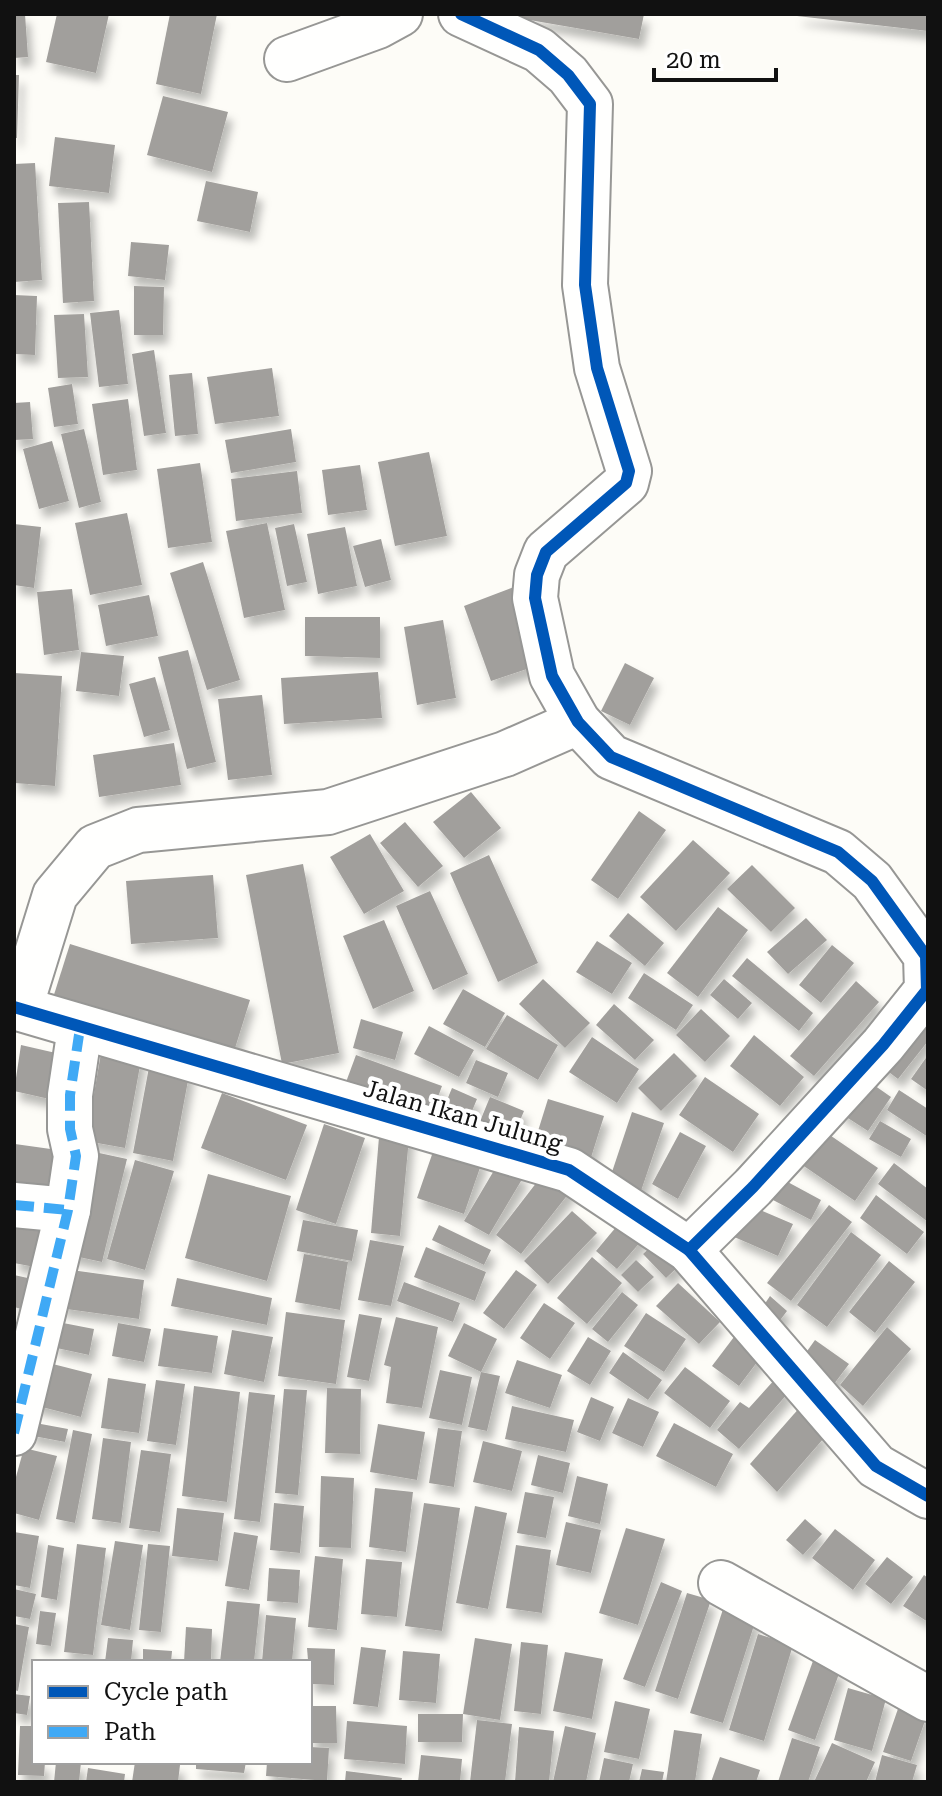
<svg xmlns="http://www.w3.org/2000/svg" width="942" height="1796" font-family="'Roboto Serif',serif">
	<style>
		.building { fill: #a19f9c; filter: url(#shadow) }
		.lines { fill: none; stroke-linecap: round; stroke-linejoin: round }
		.minor-casing { stroke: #979795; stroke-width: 48 }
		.minor { stroke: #fffffe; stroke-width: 44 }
		.quiet { stroke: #3fa9f5; stroke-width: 10; stroke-dasharray: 20 10; stroke-linecap: butt }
		.cycleway-casing { stroke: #fff; stroke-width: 17 }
		.cycleway { stroke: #0057b8; stroke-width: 12 }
		.labels { text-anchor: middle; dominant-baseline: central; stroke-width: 8; stroke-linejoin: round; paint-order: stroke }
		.street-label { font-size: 24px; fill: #111; stroke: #fff }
	</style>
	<defs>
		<filter id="shadow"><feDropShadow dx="5" dy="9" stdDeviation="4" flood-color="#0004"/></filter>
	</defs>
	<rect width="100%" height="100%" fill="#fdfcf7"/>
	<!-- building -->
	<g class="building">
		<path d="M14 14H25L28 57 14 58Z"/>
		<path d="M57 14H109L96 73 46 62Z"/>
		<path d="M170 14H217L201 94 156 84Z"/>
		<path d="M519 14H644L639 39 518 18Z"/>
		<path d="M798 14H928V31L797 16Z"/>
		<path d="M14 75H19L17 138H14Z"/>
		<path d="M163 96 228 112 212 172 147 155Z"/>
		<path d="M55 137 115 145 109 193 49 186Z"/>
		<path d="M35 163 42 280 14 282V164Z"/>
		<path d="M206 181 258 192 250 232 197 221Z"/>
		<path d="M89 202 94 301 63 303 58 203Z"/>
		<path d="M131 242 169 245 165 280 128 276Z"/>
		<path d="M134 286 164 287 163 335H134Z"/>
		<path d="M14 295 37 296 35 355 14 354Z"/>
		<path d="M119 310 128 384 99 387 90 313Z"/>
		<path d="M84 314 88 377 58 378 54 315Z"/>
		<path d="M154 350 166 433 144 436 132 354Z"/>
		<path d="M272 368 279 416 215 424 207 377Z"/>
		<path d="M192 373 198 434 175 436 169 375Z"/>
		<path d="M72 384 78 424 54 427 48 388Z"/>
		<path d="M128 399 137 470 103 475 92 404Z"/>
		<path d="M30 402 33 439 14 440V403Z"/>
		<path d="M84 429 101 502 79 508 61 434Z"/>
		<path d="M291 429 296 462 231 473 225 440Z"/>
		<path d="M52 441 69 501 39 509 23 449Z"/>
		<path d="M429 452 447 536 395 546 378 462Z"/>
		<path d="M200 463 212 542 168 548 157 469Z"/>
		<path d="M360 465 367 510 328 515 322 470Z"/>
		<path d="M297 471 302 513 236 521 231 479Z"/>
		<path d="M127 513 142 585 90 595 75 523Z"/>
		<path d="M267 523 285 610 244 618 226 531Z"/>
		<path d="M14 524 41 527 34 588 14 585Z"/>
		<path d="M294 524 307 582 287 586 275 528Z"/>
		<path d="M345 527 357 586 318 594 307 534Z"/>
		<path d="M381 539 391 580 365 587 353 546Z"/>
		<path d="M203 562 240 680 207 690 170 573Z"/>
		<path d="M514 587 542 664 491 681 464 606Z"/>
		<path d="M72 589 79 650 44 655 37 592Z"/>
		<path d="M149 595 158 636 106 646 98 605Z"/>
		<path d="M305 617H380V658L305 656Z"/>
		<path d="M443 620 456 698 417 705 404 627Z"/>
		<path d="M188 650 216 762 187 769 158 657Z"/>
		<path d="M81 652 124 656 119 696 76 691Z"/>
		<path d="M625 663 654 678 630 725 601 711Z"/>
		<path d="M378 672 382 718 284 724 281 678Z"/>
		<path d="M14 673 62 676 55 786 14 783Z"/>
		<path d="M155 677 170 730 144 737 129 684Z"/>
		<path d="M262 695 272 775 228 780 218 699Z"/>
		<path d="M174 743 181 785 99 797 93 755Z"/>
		<path d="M471 792 501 828 464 858 433 822Z"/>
		<path d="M639 811 666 830 618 899 591 880Z"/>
		<path d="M405 822 443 866 418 887 380 843Z"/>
		<path d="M370 834 404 891 364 914 330 857Z"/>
		<path d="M693 840 730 873 676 931 640 897Z"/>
		<path d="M489 855 538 963 498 982 450 873Z"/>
		<path d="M303 864 339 1053 282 1064 246 875Z"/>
		<path d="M752 865 795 908 771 932 727 889Z"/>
		<path d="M213 875 218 938 131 944 126 881Z"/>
		<path d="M430 891 468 974 433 990 396 906Z"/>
		<path d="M718 907 748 930 698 997 667 973Z"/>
		<path d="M628 913 664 943 645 966 609 936Z"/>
		<path d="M806 918 827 940 788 974 767 952Z"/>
		<path d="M384 920 414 991 373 1009 343 936Z"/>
		<path d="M597 941 632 963 612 994 576 972Z"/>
		<path d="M70 944 250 1000 232 1058 52 1001Z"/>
		<path d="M832 945 854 963 821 1003 799 985Z"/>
		<path d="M747 958 813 1013 799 1031 732 976Z"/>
		<path d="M644 973 693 1005 676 1030 628 998Z"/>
		<path d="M543 979 590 1023 565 1048 519 1004Z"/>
		<path d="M724 979 752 1003 738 1019 710 995Z"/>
		<path d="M856 981 879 1002 814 1076 790 1056Z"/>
		<path d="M463 989 505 1013 485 1047 443 1024Z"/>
		<path d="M928 997V1041L898 1079 877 1063Z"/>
		<path d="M614 1004 654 1040 635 1060 596 1025Z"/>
		<path d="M701 1009 730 1036 705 1062 676 1035Z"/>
		<path d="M507 1015 558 1045 538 1080 486 1049Z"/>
		<path d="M361 1019 403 1032 395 1060 353 1048Z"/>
		<path d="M429 1026 474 1050 459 1077 414 1054Z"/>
		<path d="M754 1035 804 1077 780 1106 730 1066Z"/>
		<path d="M592 1037 639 1069 617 1103 569 1072Z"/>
		<path d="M21 1045 69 1056 58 1101 14 1091Z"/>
		<path d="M102 1047 142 1055 125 1148 86 1141Z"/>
		<path d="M674 1053 697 1076 661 1111 638 1088Z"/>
		<path d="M356 1055 442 1086 428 1124 342 1093Z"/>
		<path d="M928 1055V1091L911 1079Z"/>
		<path d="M476 1060 508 1073 498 1097 466 1083Z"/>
		<path d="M150 1062 190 1070 173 1161 133 1153Z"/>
		<path d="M861 1076 891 1097 868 1131 837 1111Z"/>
		<path d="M705 1077 759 1114 733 1152 679 1115Z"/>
		<path d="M452 1088 477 1099 462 1135 437 1124Z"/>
		<path d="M899 1090 928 1109V1137L887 1110Z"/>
		<path d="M222 1093 307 1125 286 1180 201 1148Z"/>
		<path d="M490 1097 524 1111 508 1149 474 1136Z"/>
		<path d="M548 1099 604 1116 589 1164 533 1147Z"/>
		<path d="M632 1112 664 1123 641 1191 609 1181Z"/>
		<path d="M880 1121 911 1139 901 1157 869 1139Z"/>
		<path d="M324 1124 365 1138 336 1224 296 1210Z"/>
		<path d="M380 1125 410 1127 400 1236 371 1233Z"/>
		<path d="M818 1127 878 1168 855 1201 795 1160Z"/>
		<path d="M680 1132 706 1146 678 1199 652 1184Z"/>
		<path d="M436 1143 483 1159 464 1214 417 1198Z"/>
		<path d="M15 1144 72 1152 65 1205 14 1198Z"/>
		<path d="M90 1151 127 1159 102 1262 65 1254Z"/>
		<path d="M135 1160 174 1171 145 1270 107 1259Z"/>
		<path d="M499 1162 524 1176 489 1235 464 1221Z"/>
		<path d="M894 1163 928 1189V1222L878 1184Z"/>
		<path d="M547 1169 573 1188 521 1254 496 1235Z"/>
		<path d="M208 1174 291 1196 267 1281 185 1258Z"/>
		<path d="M784 1180 821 1200 811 1220 773 1200Z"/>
		<path d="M876 1195 924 1232 907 1254 860 1218Z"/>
		<path d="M746 1204 793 1224 778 1256 732 1236Z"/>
		<path d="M829 1205 852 1222 791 1301 767 1283Z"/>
		<path d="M572 1211 597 1233 548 1284 524 1261Z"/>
		<path d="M14 1213 59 1222 50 1270 14 1263Z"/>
		<path d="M627 1214 649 1232 617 1269 596 1251Z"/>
		<path d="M303 1220 358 1230 352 1261 297 1251Z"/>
		<path d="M439 1225 491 1250 484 1265 432 1240Z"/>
		<path d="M851 1232 881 1255 827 1327 797 1305Z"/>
		<path d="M659 1239 681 1264 666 1278 643 1254Z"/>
		<path d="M370 1240 404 1246 391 1306 358 1300Z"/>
		<path d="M426 1247 486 1272 475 1301 414 1277Z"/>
		<path d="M304 1254 348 1262 340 1310 295 1302Z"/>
		<path d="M592 1257 622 1283 587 1324 557 1298Z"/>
		<path d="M636 1260 654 1277 638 1292 621 1275Z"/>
		<path d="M889 1261 915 1282 875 1333 849 1312Z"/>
		<path d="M64 1269 144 1280 139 1319 59 1308Z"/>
		<path d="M516 1270 537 1285 504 1329 483 1313Z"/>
		<path d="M14 1275 37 1280 29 1311 14 1307Z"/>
		<path d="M177 1278 272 1298 267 1325 171 1306Z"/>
		<path d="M404 1282 460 1303 453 1322 397 1301Z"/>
		<path d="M678 1283 720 1322 699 1344 656 1306Z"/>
		<path d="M622 1292 638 1305 608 1342 592 1329Z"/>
		<path d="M770 1296 787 1311 772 1331 764 1305Z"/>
		<path d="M544 1303 575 1323 550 1359 520 1338Z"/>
		<path d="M286 1312 345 1320 336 1384 278 1376Z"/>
		<path d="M646 1313 686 1339 664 1372 624 1346Z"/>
		<path d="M359 1314 382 1318 369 1381 347 1377Z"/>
		<path d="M396 1317 438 1327 422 1408 386 1403 391 1367 384 1365Z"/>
		<path d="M58 1322 94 1329 89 1355 52 1347Z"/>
		<path d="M118 1323 151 1329 144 1362 112 1356Z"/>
		<path d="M464 1323 497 1339 481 1372 448 1356Z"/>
		<path d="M887 1327 911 1349 863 1406 840 1385Z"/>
		<path d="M164 1328 218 1336 212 1373 158 1366Z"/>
		<path d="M232 1330 273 1337 264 1382 224 1374Z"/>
		<path d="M737 1333 764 1353 739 1386 712 1366Z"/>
		<path d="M588 1337 611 1351 590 1385 567 1371Z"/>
		<path d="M815 1340 849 1364 831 1388 800 1361Z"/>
		<path d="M623 1352 662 1380 648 1400 609 1373Z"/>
		<path d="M517 1360 562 1375 550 1408 505 1393Z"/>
		<path d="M41 1361 92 1374 81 1417 30 1404Z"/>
		<path d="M685 1367 730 1401 710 1428 664 1393Z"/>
		<path d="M440 1370 472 1377 462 1425 429 1418Z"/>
		<path d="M481 1372 500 1376 487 1431 468 1427Z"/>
		<path d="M108 1378 146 1384 139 1433 101 1428Z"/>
		<path d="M776 1378 789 1392 739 1449 717 1430 740 1402 749 1408Z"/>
		<path d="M156 1380 185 1384 176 1445 147 1441Z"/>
		<path d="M194 1386 240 1392 227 1502 182 1496Z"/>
		<path d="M327 1388 361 1389 360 1454 325 1453Z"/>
		<path d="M284 1389 307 1390 298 1495 275 1493Z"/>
		<path d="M249 1392 275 1395 260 1522 234 1519Z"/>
		<path d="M591 1397 614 1407 600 1441 577 1432Z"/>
		<path d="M628 1398 659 1412 643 1447 612 1433Z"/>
		<path d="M512 1406 574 1420 566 1452 505 1439Z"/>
		<path d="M801 1406 824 1438 777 1492 750 1464Z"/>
		<path d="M30 1422 68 1429 65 1442 28 1435Z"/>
		<path d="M674 1423 733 1454 716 1487 656 1456Z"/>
		<path d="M378 1424 425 1432 417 1480 370 1472Z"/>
		<path d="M438 1428 462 1431 454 1487 429 1483Z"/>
		<path d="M73 1430 92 1434 75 1523 56 1519Z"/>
		<path d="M103 1438 131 1442 121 1523 92 1519Z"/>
		<path d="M483 1441 522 1451 512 1491 473 1482Z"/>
		<path d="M24 1448 57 1456 39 1520 14 1513V1484Z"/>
		<path d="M141 1450 171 1454 160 1532 129 1528Z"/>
		<path d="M538 1455 570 1463 563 1493 531 1485Z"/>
		<path d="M321 1476 354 1478 351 1548 319 1547Z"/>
		<path d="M577 1476 608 1484 600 1524 568 1516Z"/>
		<path d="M375 1488 413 1492 406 1552 369 1547Z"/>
		<path d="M525 1492 554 1497 546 1538 517 1533Z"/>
		<path d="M274 1503 304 1506 300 1553 270 1550Z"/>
		<path d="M424 1503 460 1508 442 1631 405 1626Z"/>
		<path d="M475 1506 507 1513 488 1609 456 1603Z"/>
		<path d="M177 1508 224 1513 218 1561 172 1556Z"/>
		<path d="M805 1519 822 1534 803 1555 786 1540Z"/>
		<path d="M566 1522 601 1530 591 1573 556 1565Z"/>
		<path d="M626 1528 665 1539 638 1625 599 1613Z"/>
		<path d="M835 1529 875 1560 853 1590 812 1558Z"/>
		<path d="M14 1532 39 1536 30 1588 14 1585Z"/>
		<path d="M234 1532 258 1536 249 1590 225 1586Z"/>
		<path d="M115 1541 143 1545 130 1630 101 1625Z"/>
		<path d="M77 1544 106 1548 93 1655 64 1652Z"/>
		<path d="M148 1544 170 1546 161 1632 139 1630Z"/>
		<path d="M48 1545 64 1548 57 1600 41 1597Z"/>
		<path d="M516 1545 551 1550 542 1613 506 1608Z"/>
		<path d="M315 1556 343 1559 337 1630 308 1627Z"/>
		<path d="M887 1557 913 1577 891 1604 865 1584Z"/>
		<path d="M366 1559 402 1562 397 1617 361 1614Z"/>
		<path d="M269 1568 300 1570 298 1603 267 1601Z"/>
		<path d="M924 1575 928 1578V1622L903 1606Z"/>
		<path d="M661 1582 682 1591 645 1687 623 1679Z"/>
		<path d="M14 1589 36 1594 30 1619 14 1616Z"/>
		<path d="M687 1593 711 1600 678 1699 655 1691Z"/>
		<path d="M227 1601 260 1604 254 1662H220Z"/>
		<path d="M723 1609 756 1619 723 1723 690 1713Z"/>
		<path d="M40 1611 56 1613 51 1646 36 1644Z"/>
		<path d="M266 1615 296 1618 292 1662H262Z"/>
		<path d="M14 1624 29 1627 18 1691 14 1690Z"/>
		<path d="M186 1627 212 1629 211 1662H184Z"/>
		<path d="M758 1634 793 1645 764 1741 729 1730Z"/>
		<path d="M108 1638 133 1640 131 1662H105Z"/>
		<path d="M475 1638 512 1644 500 1720 463 1714Z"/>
		<path d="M521 1642 548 1645 541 1714 514 1711Z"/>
		<path d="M361 1647 386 1650 378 1707 353 1704Z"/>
		<path d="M307 1648 335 1649 334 1685 310 1684Z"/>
		<path d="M143 1649 172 1651 171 1662H143Z"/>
		<path d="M403 1651 440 1654 436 1703 399 1700Z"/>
		<path d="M565 1652 603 1659 592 1719 553 1711Z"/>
		<path d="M813 1661 840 1671 815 1740 788 1730Z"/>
		<path d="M848 1688 886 1699 872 1751 834 1740Z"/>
		<path d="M14 1694 30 1696 27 1715 14 1713Z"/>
		<path d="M615 1701 650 1709 639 1759 604 1752Z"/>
		<path d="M900 1703 928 1712 911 1761 883 1752Z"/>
		<path d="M310 1706H336L337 1743H310Z"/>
		<path d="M418 1714H463L462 1742H418Z"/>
		<path d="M477 1720 512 1724 505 1782H470Z"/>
		<path d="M347 1721 407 1726 405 1764 344 1759Z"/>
		<path d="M20 1726H34V1762H45L44 1776 18 1775Z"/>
		<path d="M565 1726 596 1733 586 1782H553Z"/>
		<path d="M519 1727 554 1731 549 1782H515Z"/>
		<path d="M674 1730 702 1734 695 1782H666Z"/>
		<path d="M792 1738 820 1747 808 1782H778Z"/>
		<path d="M832 1743 875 1762 866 1782H814Z"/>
		<path d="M310 1747 329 1748 327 1781 266 1776 267 1762H310Z"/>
		<path d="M421 1755 462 1759 460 1782H418Z"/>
		<path d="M882 1755 917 1765 912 1782H875Z"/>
		<path d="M720 1757 760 1770 756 1782H711Z"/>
		<path d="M604 1758 633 1764 629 1782H599Z"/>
		<path d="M56 1762H81L79 1782H54Z"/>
		<path d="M135 1762 180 1765 178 1782H132Z"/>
		<path d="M196 1762H246L244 1773 196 1769Z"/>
		<path d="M88 1768 125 1774 124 1782H86Z"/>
		<path d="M642 1769 664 1772 662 1782H639Z"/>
		<path d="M346 1771 402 1778 401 1782H345Z"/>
	</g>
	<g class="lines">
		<!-- minor casing -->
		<g class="minor-casing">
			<g id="minor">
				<path d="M461 14 539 50 568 75 590 104 585 285 597 368 629 471 626 483 546 552 537 575 535 598 552 676 578 722 611 757 838 852 872 881 926 956 927 990 883 1045 753 1187 689 1250"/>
				<path d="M287 59 378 26 400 14"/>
				<path d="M14 1007 569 1170 689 1250 876 1466 928 1496"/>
				<path d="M20 1008 55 895 95 847 138 830 328 812 505 754 578 722"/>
				<path d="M14 1205 68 1210"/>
				<path d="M14 1433 68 1210 76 1156 70 1129V1095L80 1028"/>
				<path d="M721 1583 928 1699"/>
			</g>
		</g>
		<!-- minor -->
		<use href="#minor" class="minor"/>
		<!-- quiet -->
		<g class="quiet">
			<path d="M14 1205 68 1210"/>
			<path d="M14 1433 68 1210 76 1156 70 1129V1095L80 1028"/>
		</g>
		<!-- cycleway casing -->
		<g class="cycleway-casing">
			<g id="cycleway">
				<path d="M461 14 539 50 568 75 590 104 585 285 597 368 629 471 626 483 546 552 537 575 535 598 552 676 578 722 611 757 838 852 872 881 926 956 927 990 883 1045 753 1187 689 1250"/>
				<path d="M14 1007 569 1170 689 1250 876 1466 928 1496"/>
			</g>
		</g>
		<!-- cycleway -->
		<use href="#cycleway" class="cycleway"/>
	</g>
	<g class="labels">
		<!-- street labels -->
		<g class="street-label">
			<text transform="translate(463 1116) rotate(16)">Jalan Ikan Julung</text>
		</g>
	</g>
	<!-- border -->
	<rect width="942" height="1796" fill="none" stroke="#111111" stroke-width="32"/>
	<!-- legend -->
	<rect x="32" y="1660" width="280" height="104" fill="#ffffff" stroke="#a0a0a0" stroke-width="2"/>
	<rect x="48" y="1686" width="40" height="12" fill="#0057b8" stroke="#a0a0a0" stroke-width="2"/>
	<text x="104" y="1700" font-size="24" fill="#111111">Cycle path</text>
	<rect x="48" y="1726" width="40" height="12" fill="#3fa9f5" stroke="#a0a0a0" stroke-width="2"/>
	<text x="104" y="1740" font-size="24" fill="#111111">Path</text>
	<!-- scale -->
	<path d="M654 68v12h122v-12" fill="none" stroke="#111111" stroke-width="4"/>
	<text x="666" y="68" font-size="24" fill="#111111" stroke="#ffffff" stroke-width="6" paint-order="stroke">20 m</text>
</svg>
